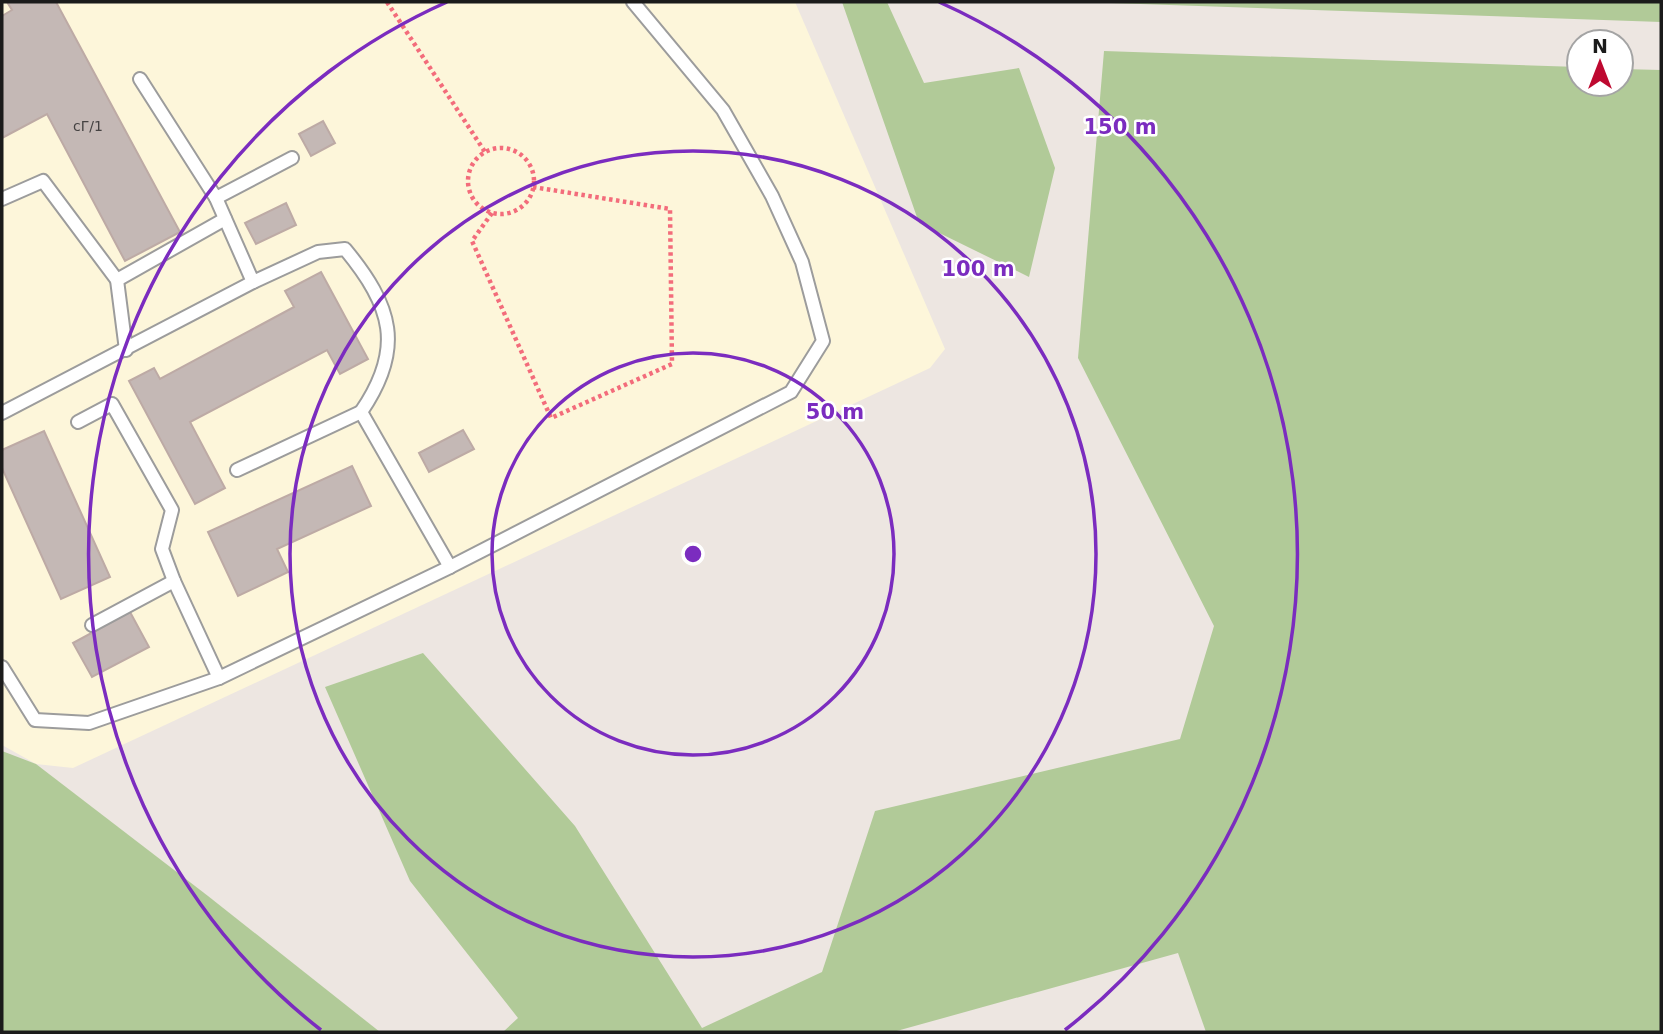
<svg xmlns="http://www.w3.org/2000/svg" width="1663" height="1034" font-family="'DejaVu Sans',sans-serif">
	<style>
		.education { fill: #fdf6da }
		.forest { fill: #b1ca98 }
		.building { fill: #c4b8b5; stroke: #bdaaa5; stroke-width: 2 }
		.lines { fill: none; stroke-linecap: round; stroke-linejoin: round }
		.service-casing { stroke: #9c9c9c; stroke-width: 16 }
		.path { stroke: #f36c7b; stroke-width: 4.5; stroke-dasharray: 3.5 3.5; stroke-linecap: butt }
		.service { stroke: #fff; stroke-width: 12 }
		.ring { fill: none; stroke: #7b2cbf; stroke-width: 3.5 }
		.labels { text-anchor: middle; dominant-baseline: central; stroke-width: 5; stroke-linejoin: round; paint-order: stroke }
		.number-label { font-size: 14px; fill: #454242 }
		.centre { fill: #7b2cbf; stroke: #fff; stroke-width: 3.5 }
		.ring-label { font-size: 21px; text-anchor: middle; font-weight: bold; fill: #7b2cbf; stroke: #fff; stroke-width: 5; stroke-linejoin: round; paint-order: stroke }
	</style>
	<rect width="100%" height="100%" fill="#ede6e1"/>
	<!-- education -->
	<path class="education" d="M2 2H795L945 349 930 368 73 768 36 764 2 745Z"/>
	<!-- forest -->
	<g class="forest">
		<path d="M842 2H887L924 83 1019 68 1055 168 1029 277 919 223Z"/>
		<path d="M1111 2H1661V22L1111 3Z"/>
		<path d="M1104 51 1579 67V84H1621V69L1661 70V1032H1206L1178 953 893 1032H503L518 1018 410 881 325 687 423 653 575 826 702 1028 822 972 875 811 1180 739 1214 626 1078 358Z"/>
		<path d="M2 751 36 764 208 896 380 1032H2Z"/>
	</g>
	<!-- building -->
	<g class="building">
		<path d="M7 2H56L180 232 125 261 47 114 2 138V16L12 10Z"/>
		<path d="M323 121 335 143 311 156 299 134Z"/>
		<path d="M286 203 296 225 256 244 245 223Z"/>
		<path d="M321 272 368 359 340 374 327 350 190 422 225 488 195 504 129 381 154 368 160 379 294 307 285 291Z"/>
		<path d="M463 430 474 449 429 472 419 453Z"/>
		<path d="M44 431 110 577 61 599 2 468V450Z"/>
		<path d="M352 466 371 506 277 549 288 572 238 596 208 532Z"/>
		<path d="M130 612 149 647 92 677 73 643Z"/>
	</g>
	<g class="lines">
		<!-- service casing -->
		<g class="service-casing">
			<g id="service">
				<path d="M140 79 216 198 253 282"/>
				<path d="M216 198 292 158"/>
				<path d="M2 199 43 181 117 280 126 350"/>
				<path d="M117 280 225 219"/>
				<path d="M2 413 253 282 318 252 345 249C392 306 405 348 361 412L450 567"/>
				<path d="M78 422 112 404 172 510 162 549 174 581 219 678"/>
				<path d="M237 470 361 412"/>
				<path d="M92 625 174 581"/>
				<path d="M2 667 35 720 89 723 219 678 450 567 791 392 823 341 802 262 772 196 723 110 633 2"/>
			</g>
		</g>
		<!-- path -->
		<g class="path">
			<path d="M387 2 485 152"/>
			<circle cx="501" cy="181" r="33"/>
			<path d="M492 213 472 241 551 418 672 364 670 209 533 187"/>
		</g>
		<!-- service -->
		<use href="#service" class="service"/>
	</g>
	<!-- distance rings -->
	<g class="ring">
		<circle cx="693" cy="554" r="201"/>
		<circle cx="693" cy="554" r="403"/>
		<path d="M321 1030A604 604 0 0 1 447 2M939 2A604 604 0 0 1 1065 1030"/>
	</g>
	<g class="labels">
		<!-- number labels -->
		<g class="number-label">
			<text x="88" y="126">сГ/1</text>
		</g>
	</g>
	<circle cx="693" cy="554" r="10" class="centre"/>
	<g class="ring-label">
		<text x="1120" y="134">150 m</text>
		<text x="978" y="276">100 m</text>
		<text x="835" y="419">50 m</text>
	</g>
	<!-- border -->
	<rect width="1663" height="1034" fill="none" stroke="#1b1b1b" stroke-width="7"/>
	<!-- north arrow -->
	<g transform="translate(1600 63)"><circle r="33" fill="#ffffff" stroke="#a4a4a4" stroke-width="2"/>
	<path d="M0-5L12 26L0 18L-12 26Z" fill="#be0930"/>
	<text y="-10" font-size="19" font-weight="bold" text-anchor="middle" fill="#1b1b1b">N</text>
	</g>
</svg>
